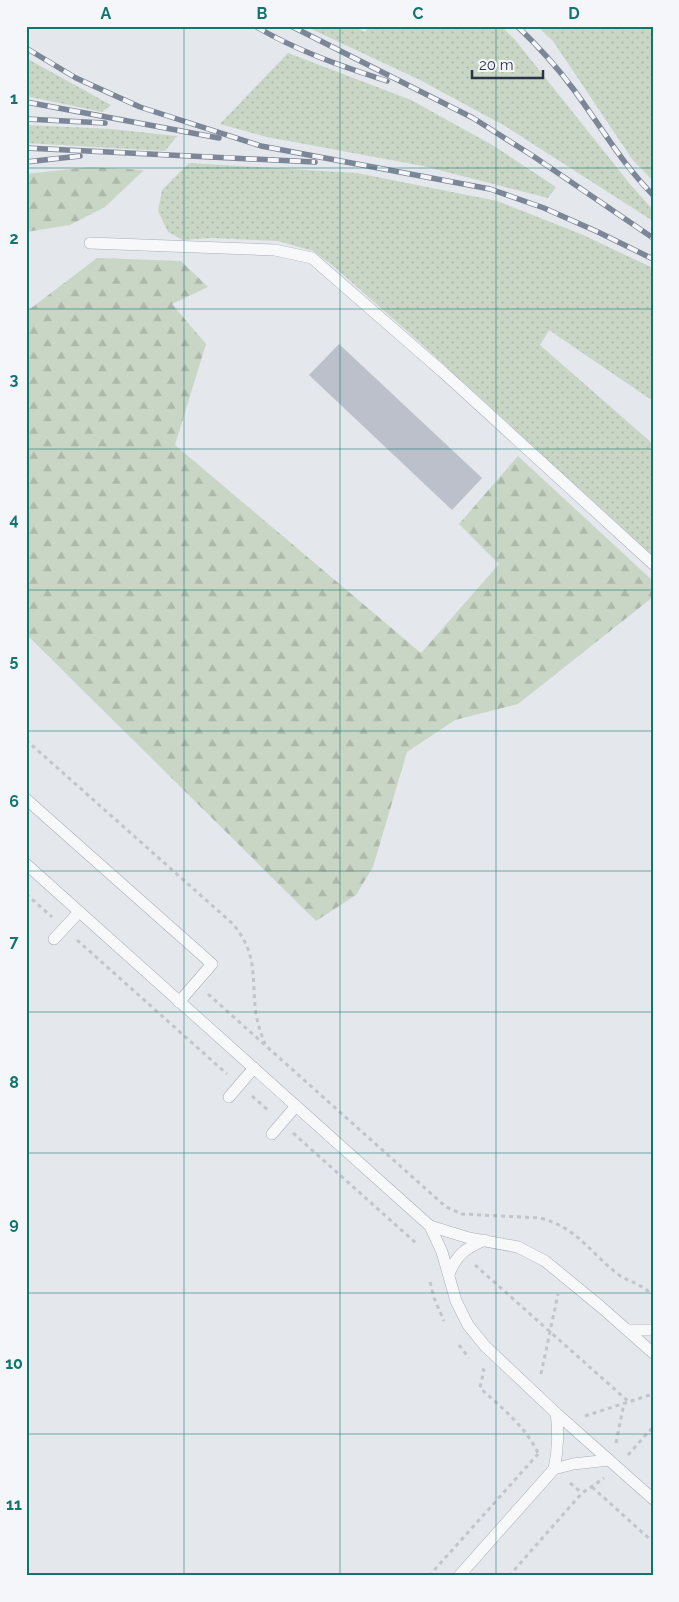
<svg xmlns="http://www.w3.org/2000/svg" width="679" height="1602" font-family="Raleway,sans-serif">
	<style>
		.grass { fill: url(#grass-dots) }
		.forest { fill: url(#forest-firs) }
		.building { fill: #bbc0ca }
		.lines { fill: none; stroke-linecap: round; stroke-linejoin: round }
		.service-casing { stroke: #a9aeb7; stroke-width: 12 }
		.path { stroke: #c2c5cb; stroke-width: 3; stroke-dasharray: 4 4; stroke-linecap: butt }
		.service { stroke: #f7f8fa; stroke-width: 11 }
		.rail-casing { stroke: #7d8696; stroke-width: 5.5 }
		.rail { stroke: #f4f6f9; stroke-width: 4; stroke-dasharray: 11; stroke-linecap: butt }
		.grid { fill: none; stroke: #0f766e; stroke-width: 1; stroke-opacity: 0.55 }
		.neatline { fill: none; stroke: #0f766e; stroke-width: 2 }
		.grid-label { font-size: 16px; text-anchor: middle; font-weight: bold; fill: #0f766e }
	</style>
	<defs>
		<pattern id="grass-dots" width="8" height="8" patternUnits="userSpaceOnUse" patternTransform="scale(1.25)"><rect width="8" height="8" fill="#c9d6c5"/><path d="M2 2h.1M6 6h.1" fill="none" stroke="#adb8ab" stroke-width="1.8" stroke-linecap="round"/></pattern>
		<pattern id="forest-firs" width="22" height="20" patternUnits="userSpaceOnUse" patternTransform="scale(1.25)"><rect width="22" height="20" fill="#c9d6c5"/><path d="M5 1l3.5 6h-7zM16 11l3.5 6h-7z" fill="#adb8ab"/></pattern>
	</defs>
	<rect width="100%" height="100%" fill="#e4e7ec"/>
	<!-- grass -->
	<g class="grass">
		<path d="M310 26H353L365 32 369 26H501L516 41 630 184 653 210V221L505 126 420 80 309 28Z"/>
		<path d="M537 26H649L653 29V181L632 159 553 41Z"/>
		<path d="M288 53 411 100 494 146 556 187 548 198 423 166 267 137 220 124Z"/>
		<path d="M26 58 111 105 102 112 26 96Z"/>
		<path d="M26 125 111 129 177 136 165 151 26 143Z"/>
		<path d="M189 163 357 173 497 201 581 234 653 268V401L549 330 540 345 653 444V556L416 339 332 265 313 251 278 241 212 238 183 240 168 232 158 211 162 190Z"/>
	</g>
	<!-- forest -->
	<g class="forest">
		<path d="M90 167 144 170 105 207 70 225 26 232V174Z"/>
		<path d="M97 258 181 261 208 287 172 304 206 344 175 445 421 653 499 564 459 524 518 456 653 581V597L518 704 455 720 407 752 373 867 356 895 316 921 26 634V605L29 601 26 597V312Z"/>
	</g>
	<!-- building -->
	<path class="building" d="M339 344 482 478 452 510 309 375Z"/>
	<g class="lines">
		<!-- service casing -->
		<g class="service-casing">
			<g id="service">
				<path d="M90 243 275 250 312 258 444 373 653 564"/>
				<path d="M26 799 212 964 179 1002"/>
				<path d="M26 864 430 1226 442 1252 456 1301 468 1325 485 1346 556 1413 653 1499"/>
				<path d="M54 939 79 912"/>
				<path d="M229 1097 254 1068"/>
				<path d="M272 1134 296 1106"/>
				<path d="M430 1226 469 1238 518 1247 545 1261 601 1307 653 1353"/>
				<path d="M449 1274C457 1254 465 1249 484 1240"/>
				<path d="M627 1330H653"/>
				<path d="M554 1469C558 1450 559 1432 556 1413"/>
				<path d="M459 1576 554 1469 573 1464 609 1460"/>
			</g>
		</g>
		<!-- path -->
		<g class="path">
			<path d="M26 740 233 924C259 956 251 977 256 1014 258 1025 261 1034 265 1044"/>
			<path d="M26 894 52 917"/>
			<path d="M77 940 227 1074"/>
			<path d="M208 994 446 1207 462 1214 540 1218C577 1227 591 1254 619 1275 631 1283 640 1283 653 1295"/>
			<path d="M252 1096 270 1112"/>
			<path d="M293 1133 417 1244"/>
			<path d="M475 1265 629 1402"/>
			<path d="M430 1282 434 1298 444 1321"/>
			<path d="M459 1345 469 1358"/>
			<path d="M482 1369 484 1370 480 1388C502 1408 525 1426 538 1453"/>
			<path d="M541 1374 558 1294"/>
			<path d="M585 1416 653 1394"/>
			<path d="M616 1443 624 1403"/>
			<path d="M628 1455 653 1427"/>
			<path d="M570 1483 582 1493"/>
			<path d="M592 1487 653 1542"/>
			<path d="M429 1576 538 1454"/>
			<path d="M509 1576 582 1493 604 1478"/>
		</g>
		<!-- service -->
		<use href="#service" class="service"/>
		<!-- rail casing -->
		<g class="rail-casing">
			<g id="rail">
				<path d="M255 26C297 51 341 66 387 81"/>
				<path d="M291 26 473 118 533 156 653 238"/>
				<path d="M517 26C538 46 557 67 574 90 600 125 622 164 653 195"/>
				<path d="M26 48 76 78 140 107 261 146 490 189 544 208 598 232 653 259"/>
				<path d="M26 102 219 138"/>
				<path d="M26 119 105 123"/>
				<path d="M26 148 315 162"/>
				<path d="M26 162 80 156"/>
			</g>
		</g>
		<!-- rail -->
		<use href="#rail" class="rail"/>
	</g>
	<!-- grid -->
	<path class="grid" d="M184 26V1576M340 26V1576M496 26V1576M26 168H653M26 309H653M26 449H653M26 590H653M26 731H653M26 871H653M26 1012H653M26 1153H653M26 1293H653M26 1434H653"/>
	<!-- border -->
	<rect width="679" height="1602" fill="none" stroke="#f4f6f9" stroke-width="55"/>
	<!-- scale -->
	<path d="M472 70v8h71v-8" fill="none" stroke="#2b3445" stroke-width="2.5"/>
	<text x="479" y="70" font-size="15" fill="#2b3445" stroke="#f4f6f9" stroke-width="4" paint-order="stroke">20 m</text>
	<rect x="28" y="28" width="624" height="1546" class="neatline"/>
	<g class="grid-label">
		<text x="106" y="19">A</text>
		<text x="262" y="19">B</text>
		<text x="418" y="19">C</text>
		<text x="574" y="19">D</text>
		<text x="14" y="104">1</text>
		<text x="14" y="244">2</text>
		<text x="14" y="385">3</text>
		<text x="14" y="525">4</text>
		<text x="14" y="666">5</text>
		<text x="14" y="807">6</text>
		<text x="14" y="947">7</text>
		<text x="14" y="1088">8</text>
		<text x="14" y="1229">9</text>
		<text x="14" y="1369">10</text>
		<text x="14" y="1510">11</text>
	</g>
</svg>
